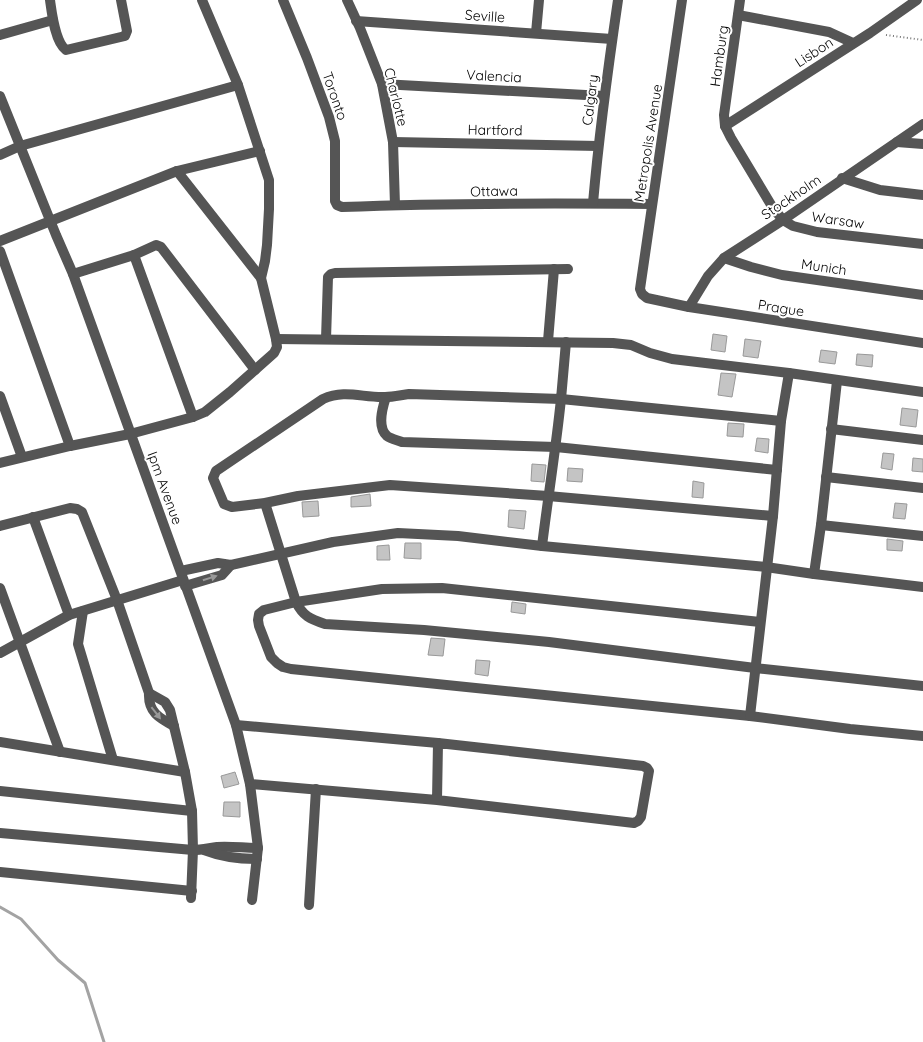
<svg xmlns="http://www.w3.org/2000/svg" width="923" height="1042" font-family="Quicksand,sans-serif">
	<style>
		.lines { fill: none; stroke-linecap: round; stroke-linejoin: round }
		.stream { stroke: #a3a3a3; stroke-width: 3 }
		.building { fill: #c4c4c4; stroke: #999 }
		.path { stroke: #777; stroke-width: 2; stroke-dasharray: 1 2.5; stroke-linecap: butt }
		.minor { stroke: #555; stroke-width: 10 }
		.oneway { fill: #999 }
		.labels { text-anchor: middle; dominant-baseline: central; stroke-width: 4; stroke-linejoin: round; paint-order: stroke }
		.street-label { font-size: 14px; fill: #000; stroke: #fff }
	</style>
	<rect width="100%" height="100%" fill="#fff"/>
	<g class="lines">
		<!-- stream -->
		<path class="stream" d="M0 907 21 919 58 960 85 983 104 1042"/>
	</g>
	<!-- building -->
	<g class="building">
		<path d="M713 334 727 336 725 352 711 350Z"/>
		<path d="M745 339 761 341 758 358 743 356Z"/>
		<path d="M821 350 837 352 835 364 819 362Z"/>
		<path d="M857 354 873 355 872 367 856 365Z"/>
		<path d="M721 373 736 374 732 397 718 395Z"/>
		<path d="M902 408 918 410 916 427 900 425Z"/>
		<path d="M728 423 744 424 743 437 727 436Z"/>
		<path d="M757 438 769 439 768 453 755 451Z"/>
		<path d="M883 453 894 454 892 470 881 468Z"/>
		<path d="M913 458 923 459V472L912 471Z"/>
		<path d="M532 464 546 465 544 482 531 481Z"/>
		<path d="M568 468 583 469 582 482 567 481Z"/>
		<path d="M693 481 704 483 703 498 692 497Z"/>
		<path d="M370 494 371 506 351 507V497Z"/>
		<path d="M318 501 319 516 303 517 302 502Z"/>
		<path d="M895 503 907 504 905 519 893 518Z"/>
		<path d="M509 510 526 511 524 529 508 527Z"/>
		<path d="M887 539 903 541 902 551 887 550Z"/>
		<path d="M405 543H421V559L404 558Z"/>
		<path d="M389 545 390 560H377V546Z"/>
		<path d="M512 602 526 604 525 614 511 612Z"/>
		<path d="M431 638 445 639 443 656 428 655Z"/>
		<path d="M476 660 490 661 488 676 475 674Z"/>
		<path d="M235 772 239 784 224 788 221 776Z"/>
		<path d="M224 802H240V817L223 816Z"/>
	</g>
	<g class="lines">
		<!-- path -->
		<path class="path" d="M886 35 923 40"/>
		<!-- minor -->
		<g class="minor">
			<path d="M50 0C52 14 55 42 66 50L125 36 127 31 121 0"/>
			<path d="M283 0 307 58 329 117 335 141V201L337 205 342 207C445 203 549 203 652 204"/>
			<path d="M347 0 360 28 382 84 393 142 395 205"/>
			<path d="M682 0 640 289 642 294 647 298 689 307 923 343"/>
			<path d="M740 0 724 115 725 126 731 138 773 208 783 220 793 226 817 232 923 244"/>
			<path d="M738 15 829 32 853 43"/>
			<path d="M356 21 612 39"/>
			<path d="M536 33 539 0"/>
			<path d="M0 35 53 20"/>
			<path d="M382 84 604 96"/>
			<path d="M0 96 56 235 73 274 236 725 250 784 258 848 252 900"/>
			<path d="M725 126 870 33 917 0"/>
			<path d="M393 142 598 146"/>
			<path d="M897 142 923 144"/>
			<path d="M0 155 20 146 238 85"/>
			<path d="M177 171 261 278"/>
			<path d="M842 178 880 190 923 195"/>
			<path d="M593 203C599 135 608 68 618 0"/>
			<path d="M0 241 177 171 260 151"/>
			<path d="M0 251 70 446"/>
			<path d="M134 255 193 417"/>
			<path d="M724 258 751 267 782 275 923 295"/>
			<path d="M73 274 134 255 156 245 161 247 255 370"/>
			<path d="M689 307 708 276 724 258 783 220 923 124"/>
			<path d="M276 339 613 343 631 345 650 353 672 359 789 373 923 392"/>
			<path d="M326 339 328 277 331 274 335 273 568 269"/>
			<path d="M548 341 554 269"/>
			<path d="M566 342 561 399 409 394C401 395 393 397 385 397 363 398 345 389 323 399L216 471 213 478 224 504 232 507 265 503 298 496 390 485 548 496 773 516"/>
			<path d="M0 396 22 457"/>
			<path d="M386 397C382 409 377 427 387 436 391 439 397 440 402 442L556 447 777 470"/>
			<path d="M831 429 923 440"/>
			<path d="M0 463 70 446 130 434 193 417 205 412 230 392 274 353 277 347 276 339 261 278 265 261 267 245 269 209V180L238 85 202 0"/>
			<path d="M826 477 923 488"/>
			<path d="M265 503 296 602C303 616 310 619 325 624L424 630 549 642 755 668 923 686"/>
			<path d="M33 517 69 615"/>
			<path d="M821 525 923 536"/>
			<path d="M0 526 70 508 77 509 82 512 117 600 149 693C148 712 159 718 174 726"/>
			<path d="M542 546C548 497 556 448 561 399L781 421"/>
			<path d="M181 571 218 563 231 565 333 542 398 533 458 536 542 546 766 567 814 574 923 587"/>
			<path d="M814 574 821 525 837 381"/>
			<path d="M185 586 222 575 231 565"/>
			<path d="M0 588 60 752"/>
			<path d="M83 611 78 644 113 760"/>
			<path d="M760 622 442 588 382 589 296 602 264 610 259 614 258 620 259 626 271 657 277 663 283 667 291 669 750 716 850 729 923 736"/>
			<path d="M0 653 69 615 183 580"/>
			<path d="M149 693 165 702 170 710 185 772 192 811 193 850 191 898"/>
			<path d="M750 716 773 516 781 421 789 373"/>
			<path d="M236 725 438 743"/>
			<path d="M0 742 185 772"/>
			<path d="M250 784 437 800 634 823 638 821 641 817 649 771 647 768 643 766 438 743 437 800"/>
			<path d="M0 791 192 811"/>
			<path d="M0 833 193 850C201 850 209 848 217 847 231 846 244 848 258 848"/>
			<path d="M204 850C222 857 237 859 257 859"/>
			<path d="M0 872 192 891"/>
			<path d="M309 905 316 789"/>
		</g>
	</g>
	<!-- one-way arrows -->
	<defs><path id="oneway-solid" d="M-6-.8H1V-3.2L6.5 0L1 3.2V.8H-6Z" transform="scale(1.25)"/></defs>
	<g class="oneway">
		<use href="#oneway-solid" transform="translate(210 578) rotate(-18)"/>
		<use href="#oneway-solid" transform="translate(156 713) rotate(52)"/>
	</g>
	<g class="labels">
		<!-- street labels -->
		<g class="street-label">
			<text transform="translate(485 16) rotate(4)">Seville</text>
			<text transform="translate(814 52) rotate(-33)">Lisbon</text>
			<text transform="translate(719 56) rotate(-82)">Hamburg</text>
			<text transform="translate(494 76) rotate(3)">Valencia</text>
			<text transform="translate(335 96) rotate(71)">Toronto</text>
			<text transform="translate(396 97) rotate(76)">Charlotte</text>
			<text transform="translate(590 100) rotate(-83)">Calgary</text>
			<text transform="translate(495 130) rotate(1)">Hartford</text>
			<text transform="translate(648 143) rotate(-81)">Metropolis Avenue</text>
			<text transform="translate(494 191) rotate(-1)">Ottawa</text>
			<text transform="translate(791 197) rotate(-34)">Stockholm</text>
			<text transform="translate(838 220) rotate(8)">Warsaw</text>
			<text transform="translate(824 267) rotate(8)">Munich</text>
			<text transform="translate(781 308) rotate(9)">Prague</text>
			<text transform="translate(165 488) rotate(70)">Ipm Avenue</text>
		</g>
	</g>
</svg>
